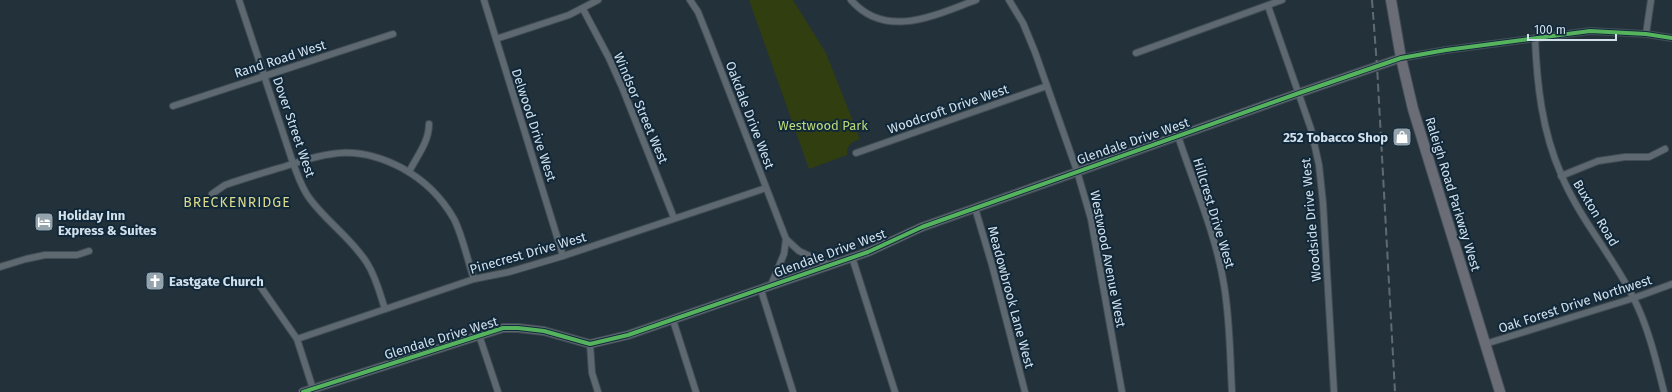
<svg xmlns="http://www.w3.org/2000/svg" width="1672" height="392" font-family="'Fira Sans',sans-serif">
	<style>
		.green { fill: #313e10 }
		.lines { fill: none; stroke-linecap: round; stroke-linejoin: round }
		.minor-casing { stroke: #414d54; stroke-width: 8 }
		.tertiary-casing { stroke: #414d54; stroke-width: 10 }
		.primary-casing { stroke: #414d54; stroke-width: 12 }
		.minor { stroke: #5e6870; stroke-width: 6 }
		.tertiary { stroke: #5e6870; stroke-width: 8 }
		.primary { stroke: #6a6c76; stroke-width: 10 }
		.rail { stroke: #606b71; stroke-width: 2; stroke-dasharray: 8 4; stroke-linecap: butt }
		.cycleway-casing { stroke: #102839; stroke-width: 6 }
		.cycleway { stroke: #56b35d; stroke-width: 4 }
		.labels { text-anchor: middle; dominant-baseline: central; stroke-width: 4; stroke-linejoin: round; paint-order: stroke }
		.street-label { font-size: 13px; fill: #d2e0eb; stroke: #102839 }
		.park-label { font-size: 13px; fill: #bdda7a; stroke: #102839 }
		.poi-label { font-size: 13px; font-weight: bold; fill: #d2e0eb; stroke: #102839; text-anchor: start }
		.neighbourhood-label { font-size: 14px; letter-spacing: 1px; fill: #dbd889; stroke: #102839 }
	</style>
	<rect width="100%" height="100%" fill="#23313a"/>
	<!-- green -->
	<path class="green" d="M749 0H793L826 53 860 139C851 142 847 145 847 155L809 169Z"/>
	<g class="lines">
		<!-- minor casing -->
		<g class="minor-casing">
			<g id="minor">
				<path d="M239 0 293 163C298 176 302 189 310 199 327 222 352 239 367 263 376 277 380 294 385 309"/>
				<path d="M484 0 563 256"/>
				<path d="M690 0 698 12 710 42 786 239 799 251 829 265"/>
				<path d="M851 0C886 40 935 15 976 0"/>
				<path d="M1009 0 1023 23 1035 52 1077 171 1091 219 1122 392"/>
				<path d="M1268 6 1311 129 1319 165 1323 203 1334 392"/>
				<path d="M583 9 609 58 622 87 674 218"/>
				<path d="M1646 34 1651 0"/>
				<path d="M1535 38C1537 85 1542 131 1561 174 1579 218 1612 255 1633 297 1648 326 1656 360 1664 392"/>
				<path d="M496 39 569 15 598 0"/>
				<path d="M1136 53 1282 0"/>
				<path d="M1401 58 1446 50 1590 31 1646 34 1672 38"/>
				<path d="M173 106 393 34"/>
				<path d="M1178 136C1194 185 1216 234 1224 285 1230 320 1230 356 1232 392"/>
				<path d="M856 153 1047 86"/>
				<path d="M409 172C417 156 429 142 429 124"/>
				<path d="M1561 176 1598 161 1625 157H1649L1665 149"/>
				<path d="M212 194 225 185C245 178 266 172 286 166 332 151 358 145 402 168 424 180 442 198 454 219 462 234 468 262 474 279"/>
				<path d="M975 208 992 265 1025 392"/>
				<path d="M852 257 895 392"/>
				<path d="M0 267 26 259 45 255H77L89 251"/>
				<path d="M258 283 297 339 314 392"/>
				<path d="M771 285 784 254 786 239"/>
				<path d="M761 290 793 392"/>
				<path d="M673 320 696 392"/>
				<path d="M479 335 498 392"/>
				<path d="M297 339 474 279 509 272 563 256 766 188"/>
				<path d="M590 344 592 373 598 392"/>
				<path d="M1485 344 1634 298 1672 284"/>
			</g>
		</g>
		<!-- tertiary casing -->
		<g class="tertiary-casing">
			<path id="tertiary" d="M303 392 503 328H518L544 331 590 344 628 335 868 252 922 227 1299 93 1401 58"/>
		</g>
		<!-- primary casing -->
		<g class="primary-casing">
			<path id="primary" d="M1391 0 1401 58 1413 109 1500 392"/>
		</g>
		<!-- minor -->
		<use href="#minor" class="minor"/>
		<!-- tertiary -->
		<use href="#tertiary" class="tertiary"/>
		<!-- primary -->
		<use href="#primary" class="primary"/>
		<!-- rail -->
		<path class="rail" d="M1372 0 1377 66 1395 392"/>
		<!-- cycleway casing -->
		<g class="cycleway-casing">
			<path id="cycleway" d="M303 392 503 328H518L544 331 590 344 628 335 868 252 922 227 1299 93 1401 58 1446 50 1590 31 1646 34 1672 38"/>
		</g>
		<!-- cycleway -->
		<use href="#cycleway" class="cycleway"/>
	</g>
	<!-- icons -->
	<defs>
		<g id="shop-square" transform="scale(1)"><rect x="-9" y="-9" width="18" height="18" rx="4" fill="#95a3ad" stroke="#102839"/><path d="M-5-2.5h2.3a2.7 3.5 0 0 1 5.4 0H5L5.5 6h-11ZM-1.5-2.5h3a1.5 2.3 0 0 0-3 0Z" fill="#fff"/></g>
		<g id="hotel-square" transform="scale(1)"><rect x="-9" y="-9" width="18" height="18" rx="4" fill="#95a3ad" stroke="#102839"/><path d="M-6-4.5h1.5V1H6V5H4.5V3h-9V5H-6ZM-4 0a1.8 1.8 0 1 1 3.6 0ZM.5 0V-2.5h3Q6-2.5 6 0Z" fill="#fff"/></g>
		<g id="church-square" transform="scale(1)"><rect x="-9" y="-9" width="18" height="18" rx="4" fill="#95a3ad" stroke="#102839"/><path d="M-1.2-6h2.4v3.5h3.3v2.4h-3.3V6h-2.4V-.1h-3.3v-2.4h3.3Z" fill="#fff"/></g>
	</defs>
	<g fill-rule="evenodd">
		<use href="#shop-square" x="1402" y="137"/>
		<use href="#hotel-square" x="44" y="222"/>
		<use href="#church-square" x="155" y="281"/>
	</g>
	<g class="labels">
		<!-- street labels -->
		<g class="street-label">
			<text transform="translate(280 59) rotate(-18)">Rand Road West</text>
			<text transform="translate(641 108) rotate(67)">Windsor Street West</text>
			<text transform="translate(948 109) rotate(-19)">Woodcroft Drive West</text>
			<text transform="translate(750 115) rotate(69)">Oakdale Drive West</text>
			<text transform="translate(534 125) rotate(72)">Delwood Drive West</text>
			<text transform="translate(294 127) rotate(71)">Dover Street West</text>
			<text transform="translate(1133 141) rotate(-19)">Glendale Drive West</text>
			<text transform="translate(1453 194) rotate(73)">Raleigh Road Parkway West</text>
			<text transform="translate(1214 213) rotate(73)">Hillcrest Drive West</text>
			<text transform="translate(1596 213) rotate(59)">Buxton Road</text>
			<text transform="translate(1311 220) rotate(-95)">Woodside Drive West</text>
			<text transform="translate(528 253) rotate(-16)">Pinecrest Drive West</text>
			<text transform="translate(830 253) rotate(-20)">Glendale Drive West</text>
			<text transform="translate(1108 259) rotate(79)">Westwood Avenue West</text>
			<text transform="translate(1011 297) rotate(75)">Meadowbrook Lane West</text>
			<text transform="translate(1575 304) rotate(-18)">Oak Forest Drive Northwest</text>
			<text transform="translate(441 338) rotate(-17)">Glendale Drive West</text>
		</g>
		<!-- park labels -->
		<g class="park-label">
			<text x="823" y="125">Westwood Park</text>
		</g>
		<!-- poi labels -->
		<g class="poi-label">
			<text x="1388" y="137" text-anchor="end">252 Tobacco Shop</text>
			<text x="58" y="215">Holiday Inn<tspan x="58" dy="15">Express &amp; Suites</tspan></text>
			<text x="169" y="281">Eastgate Church</text>
		</g>
		<!-- neighbourhood labels -->
		<g class="neighbourhood-label">
			<text x="237" y="202">BRECKENRIDGE</text>
		</g>
	</g>
	<!-- scale -->
	<path d="M1528 34v6h88v-6" fill="none" stroke="#d2e0eb" stroke-width="2"/>
	<text x="1534" y="34" font-size="12" fill="#d2e0eb" stroke="#102839" stroke-width="3" paint-order="stroke">100 m</text>
</svg>
